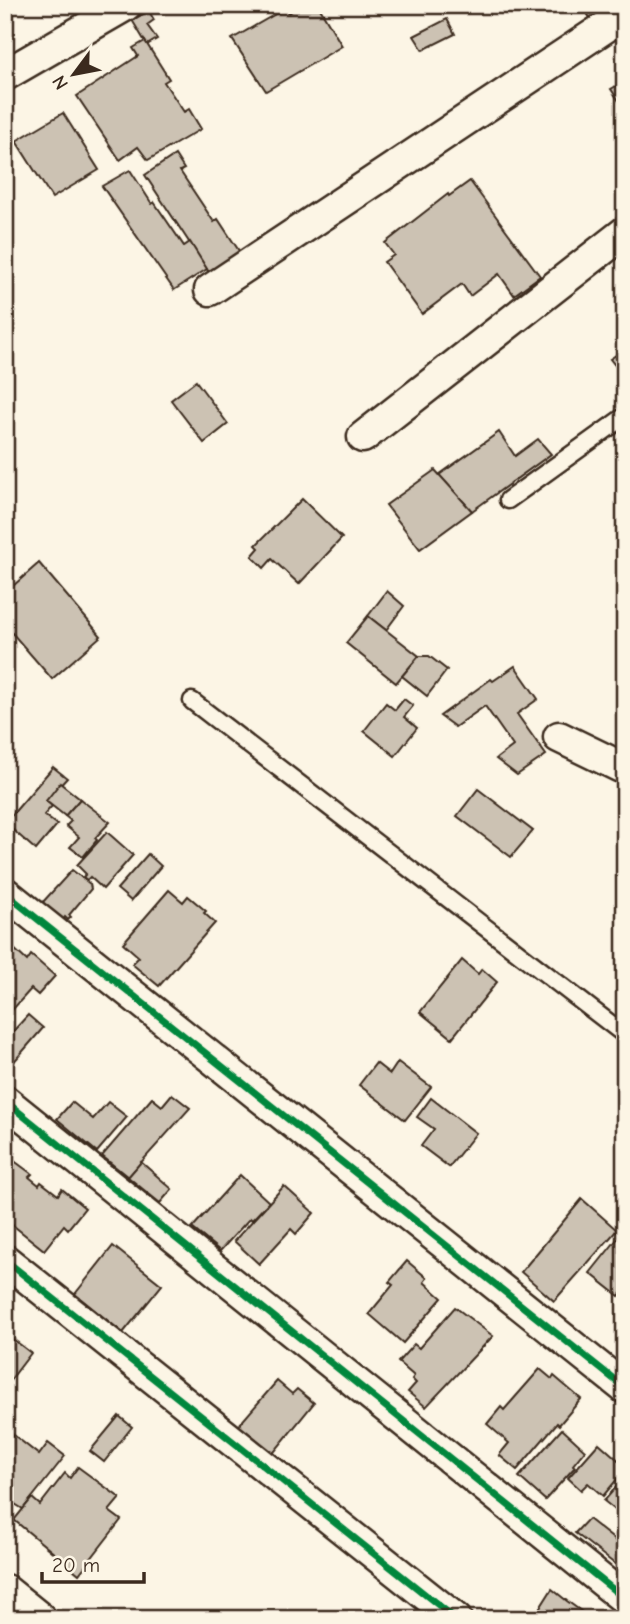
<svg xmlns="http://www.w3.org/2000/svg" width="630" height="1624" font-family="'Comic Neue',sans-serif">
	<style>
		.building { fill: #ccc2b3; stroke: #3b2a1e; stroke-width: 2 }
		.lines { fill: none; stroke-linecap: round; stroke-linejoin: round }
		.lane-casing { stroke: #3b2a1e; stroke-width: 21 }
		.street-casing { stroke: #3b2a1e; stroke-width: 35 }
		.lane { stroke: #fcf5e5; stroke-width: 16 }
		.street { stroke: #fcf5e5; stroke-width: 30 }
		.cycleway-casing { stroke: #fcf5e5; stroke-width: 11 }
		.cycleway { stroke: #00873e; stroke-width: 7 }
	</style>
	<rect width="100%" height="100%" fill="#fcf5e5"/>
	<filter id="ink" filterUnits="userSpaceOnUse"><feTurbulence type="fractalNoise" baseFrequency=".0143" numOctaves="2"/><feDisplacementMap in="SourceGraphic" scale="14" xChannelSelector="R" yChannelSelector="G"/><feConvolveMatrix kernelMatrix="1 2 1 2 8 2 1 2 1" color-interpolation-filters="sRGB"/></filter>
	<g filter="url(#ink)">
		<!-- building -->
		<g class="building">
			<path d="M300 5H318L342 46 266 91 232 39 286 8 289 13Z"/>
			<path d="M581 5H625L596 26Z"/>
			<path d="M149 11 154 20 147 25 157 39 147 45 132 20Z"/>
			<path d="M447 19 455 34 423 50 414 36Z"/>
			<path d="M145 41 169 79 164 82 184 112 189 109 201 129 148 160 138 147 120 160 77 96 138 56 133 48Z"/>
			<path d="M625 81V106L623 107 611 89Z"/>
			<path d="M63 113 99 170 52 198 16 141Z"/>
			<path d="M175 155 184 169 180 171 214 222 218 219 245 260 214 280 145 175Z"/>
			<path d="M130 170 152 204 154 202 184 246 190 242 207 269 174 290 102 186Z"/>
			<path d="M470 181 540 276 514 295 499 274 470 296 462 284 422 314 384 262 394 255 385 243 448 194 449 196Z"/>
			<path d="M625 349V378L610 359Z"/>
			<path d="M196 381 228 424 204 443 171 400Z"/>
			<path d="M499 432 515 456 538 439 551 454 472 511 439 475Z"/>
			<path d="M435 470 472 511 420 549 386 505Z"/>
			<path d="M302 499 342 538 299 584 272 559 264 568 252 556 259 548 256 545Z"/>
			<path d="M39 563 101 636 52 679 5 625V593Z"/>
			<path d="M387 591 404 606 386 630 368 616Z"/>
			<path d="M368 616 419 656 396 683 346 643Z"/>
			<path d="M419 656H429L447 670 427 696 402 676Z"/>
			<path d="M515 666 538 699 517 714 546 755 517 775 496 759 513 746 485 706 455 727 440 716 491 679 493 681Z"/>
			<path d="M404 699 413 706 404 717 417 728 395 756 364 731 386 703 395 710Z"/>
			<path d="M53 767 67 778 46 801 52 806 44 815 57 825 36 850 5 823Z"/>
			<path d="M60 783 80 799 65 816 46 801Z"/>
			<path d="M478 789 533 831 511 857 457 816Z"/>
			<path d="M80 799 110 822 95 838 97 840 83 857 70 847 79 837 66 826 71 821 65 816Z"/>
			<path d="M107 832 133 855 103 889 90 877 87 880 83 877 86 874 77 865Z"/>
			<path d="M148 854 161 866 131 901 117 889Z"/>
			<path d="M72 870 90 884 91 889 69 915 71 917 68 920 65 917 63 920 42 903Z"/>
			<path d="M169 890 183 902 188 896 206 911 204 913 215 923 159 986 132 964 139 957 123 943Z"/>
			<path d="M11 946 27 961 31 955 55 976 38 995 31 989 5 1018V953Z"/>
			<path d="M462 960 478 974 482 969 497 982 452 1038 420 1012Z"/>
			<path d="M28 1015 43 1028 5 1072V1040Z"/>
			<path d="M398 1062 431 1087 405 1120 359 1085 376 1063 390 1074Z"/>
			<path d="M172 1094 190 1108 128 1177 102 1156 152 1098 162 1106Z"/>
			<path d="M431 1098 476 1133 449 1167 421 1146 434 1129 417 1117Z"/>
			<path d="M72 1102 93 1119 108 1102 127 1117 97 1152 57 1119Z"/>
			<path d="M13 1160 32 1174 29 1177 39 1185 41 1182 58 1195 62 1189 85 1208 68 1229 64 1225 44 1250 5 1219V1166L7 1168Z"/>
			<path d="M141 1162 172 1189 160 1203 128 1177Z"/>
			<path d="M240 1175 269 1202 252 1220 250 1218 220 1251 192 1228Z"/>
			<path d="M284 1186 314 1213 296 1234 291 1229 259 1264 234 1241Z"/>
			<path d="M582 1199 617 1230 554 1301 521 1272Z"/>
			<path d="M622 1233 625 1235V1289L619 1296 590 1273Z"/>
			<path d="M113 1246 162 1285 123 1333 75 1294Z"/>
			<path d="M407 1261 427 1278 424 1282 442 1298 403 1343 369 1314 393 1285 389 1282Z"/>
			<path d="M455 1307 493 1336 426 1407 408 1392 416 1383 412 1379 414 1376 398 1362 414 1344 419 1348Z"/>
			<path d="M5 1333 31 1353 5 1387Z"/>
			<path d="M540 1369 552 1379 554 1376 581 1399 559 1425 557 1423 517 1470 499 1455 509 1443 487 1424 501 1407 504 1410Z"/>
			<path d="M277 1381 292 1394 297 1389 314 1403 271 1456 233 1432Z"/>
			<path d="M119 1416 132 1427 104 1462 90 1451Z"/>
			<path d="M5 1428 39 1455 48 1443 65 1456 23 1509 5 1498Z"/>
			<path d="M562 1429 585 1450 573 1465 575 1467 545 1500 519 1477Z"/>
			<path d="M599 1443 625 1466V1470L603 1496 588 1483 581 1490 568 1478Z"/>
			<path d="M78 1467 120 1498 109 1511 121 1520 79 1574 14 1520 32 1498 40 1505 65 1473 70 1478Z"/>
			<path d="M625 1477V1518L604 1501Z"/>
			<path d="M588 1519 625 1548V1572L575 1533Z"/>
			<path d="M552 1589 567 1601 592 1619H533Z"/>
		</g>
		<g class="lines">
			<!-- lane casing -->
			<g class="lane-casing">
				<g id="lane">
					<path d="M508 500 625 416"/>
					<path d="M192 701 625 1035"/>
				</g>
			</g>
			<!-- street casing -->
			<g class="street-casing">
				<g id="street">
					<path d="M5 75 126 5"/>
					<path d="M210 290 625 14"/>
					<path d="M363 437 625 232"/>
					<path d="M559 737 625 769"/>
					<path d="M5 893 625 1388"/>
					<path d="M5 1101 625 1599"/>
					<path d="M5 1260 456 1619"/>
					<path d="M5 1590 41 1619"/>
				</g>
			</g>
			<!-- lane -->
			<use href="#lane" class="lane"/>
			<!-- street -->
			<use href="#street" class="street"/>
			<!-- cycleway casing -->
			<g class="cycleway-casing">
				<g id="cycleway">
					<path d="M5 893 625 1388"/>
					<path d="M5 1101 625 1599"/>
					<path d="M5 1260 456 1619"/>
				</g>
			</g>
			<!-- cycleway -->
			<use href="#cycleway" class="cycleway"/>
		</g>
	</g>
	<!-- margin -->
	<rect width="630" height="1624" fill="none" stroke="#fcf5e5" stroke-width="28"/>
	<rect x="14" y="14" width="602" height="1596" fill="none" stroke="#3b2a1e" stroke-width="2.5" filter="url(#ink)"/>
	<!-- north arrow -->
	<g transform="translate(74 74) rotate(238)" stroke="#fcf5e5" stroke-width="5" paint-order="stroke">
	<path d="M0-5L12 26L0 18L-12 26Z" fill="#3b2a1e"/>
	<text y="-10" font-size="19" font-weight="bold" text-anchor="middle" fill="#3b2a1e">N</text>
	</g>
	<!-- scale -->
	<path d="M42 1572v10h102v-10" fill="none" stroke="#3b2a1e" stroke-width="3.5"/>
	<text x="52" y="1572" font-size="21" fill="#3b2a1e" stroke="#fcf5e5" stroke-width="5" paint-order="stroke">20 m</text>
</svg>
